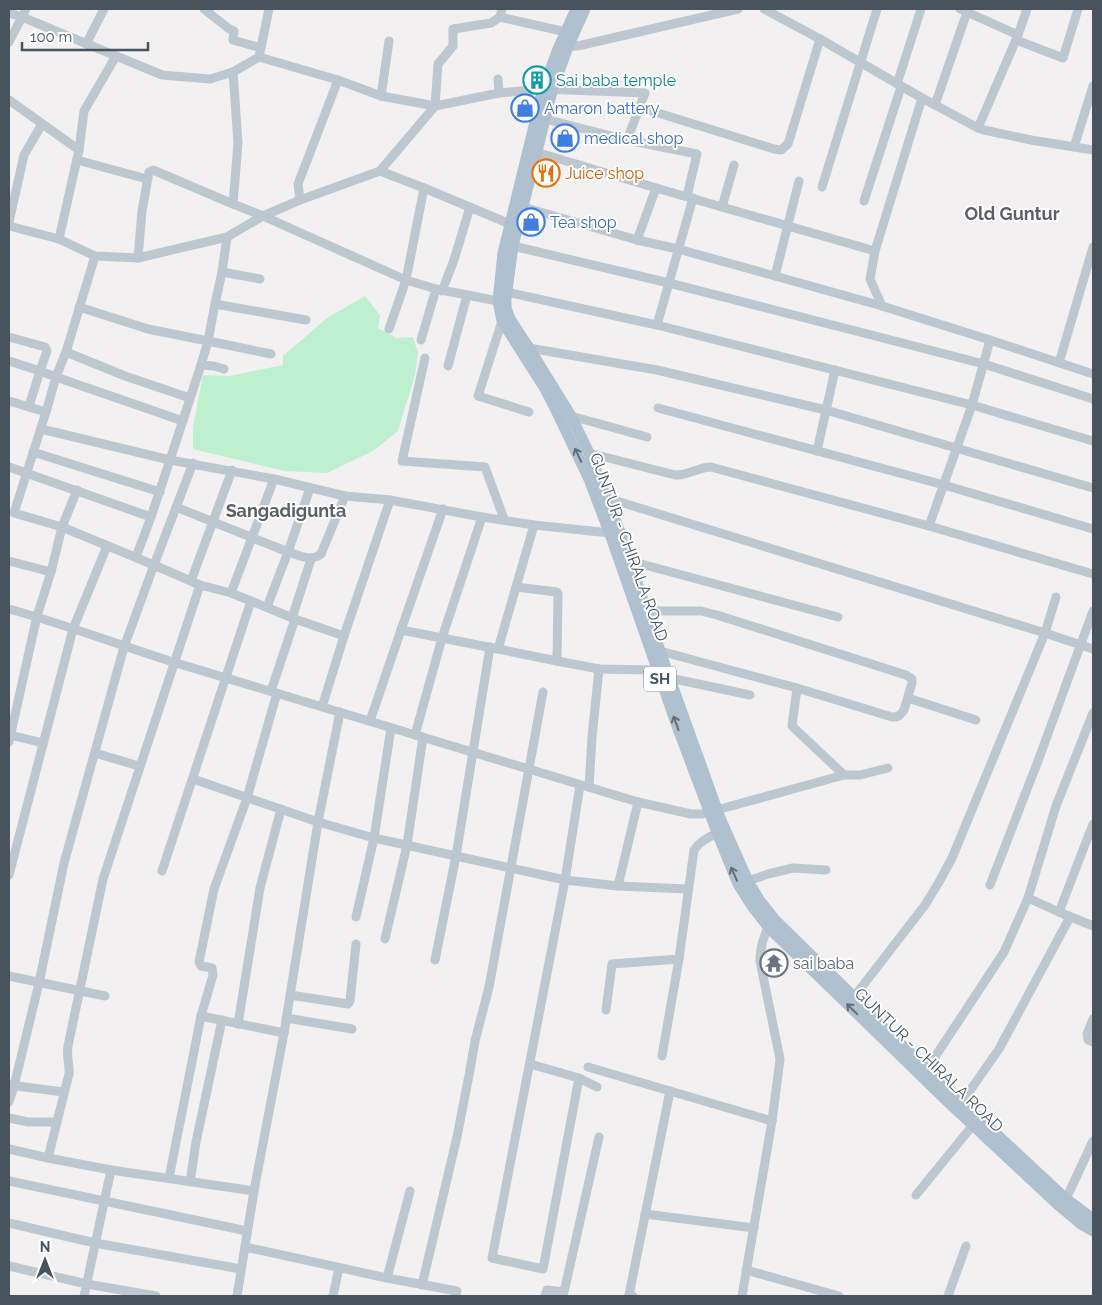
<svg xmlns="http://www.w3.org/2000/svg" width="1102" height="1305" font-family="Raleway,sans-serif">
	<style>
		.green { fill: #bef0d0 }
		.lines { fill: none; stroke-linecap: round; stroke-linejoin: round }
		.minor { stroke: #bdc7cf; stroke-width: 9 }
		.major { stroke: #afc0cf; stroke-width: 11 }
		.oneway { stroke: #616f7a }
		.labels { text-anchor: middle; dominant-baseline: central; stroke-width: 4; stroke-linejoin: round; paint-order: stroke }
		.shield { fill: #fff; stroke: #7e878e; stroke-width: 1 }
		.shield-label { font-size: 15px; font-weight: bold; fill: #47545e }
		.culture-label { font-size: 16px; fill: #0d838f; stroke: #fff; text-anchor: start }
		.shop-label { font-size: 16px; fill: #366cbe; stroke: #fff; text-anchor: start }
		.food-label { font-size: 16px; fill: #c56008; stroke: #fff; text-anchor: start }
		.street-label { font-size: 16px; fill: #47545e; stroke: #fff }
		.worship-label { font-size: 16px; fill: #5b616d; stroke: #fff; text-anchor: start }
		.neighbourhood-label { font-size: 18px; font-weight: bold; fill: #5c6065; stroke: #fff }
	</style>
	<rect width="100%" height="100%" fill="#f2f0f0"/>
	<!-- green -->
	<path class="green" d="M365 296 380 315 378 328 397 338 413 337 418 353 415 375 398 431 373 451 327 473 284 471 193 449V427L203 375 230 376 283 365V356L327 318Z"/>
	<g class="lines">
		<!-- minor -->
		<g class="minor">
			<path d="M204 9 228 28 234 31 233 40 261 48"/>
			<path d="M764 9 820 39 922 98 978 128 984 130 1031 140 1093 150"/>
			<path d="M960 9 1018 35 1027 9"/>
			<path d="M9 13 22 17 162 75 210 79 233 72 259 57 269 9"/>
			<path d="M500 17 566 32"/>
			<path d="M1016 40 1063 58 1078 9"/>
			<path d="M9 42 26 9"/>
			<path d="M86 44 104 9"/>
			<path d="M563 48 582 45 738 9"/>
			<path d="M259 57 338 80 381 96 435 106 438 64 453 46V29L491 23 500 17 502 9"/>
			<path d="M498 79 499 93"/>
			<path d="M897 84 921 9"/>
			<path d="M381 96 389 41"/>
			<path d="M922 98 875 251 870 279 882 306 990 340 1093 374"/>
			<path d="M9 100 79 150"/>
			<path d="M935 105 967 12"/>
			<path d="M639 107 774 149 781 150 788 144 820 39"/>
			<path d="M545 119 627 140 697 154 687 196"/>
			<path d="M978 128 1018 35"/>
			<path d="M1074 147 1093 86"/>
			<path d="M536 152 656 188 875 251"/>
			<path d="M77 160 147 179"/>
			<path d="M380 171 424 188 406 280 389 329"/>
			<path d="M822 187 877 9"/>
			<path d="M424 188 510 224"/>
			<path d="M300 200 298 184 338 80"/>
			<path d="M864 201 901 87"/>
			<path d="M233 204 238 143 233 72"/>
			<path d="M523 207 637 240 678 249 775 276 799 181"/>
			<path d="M722 207 734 165"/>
			<path d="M9 222 24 155 42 124"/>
			<path d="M9 226 59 239 95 256 138 258 227 237 263 216 300 200 380 171 435 106 499 93 543 89 645 93 627 140"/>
			<path d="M227 237 222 272 260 279"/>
			<path d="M59 239 79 150 84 111 116 56"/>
			<path d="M637 240 656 188"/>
			<path d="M513 246 669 283 984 364 1093 399"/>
			<path d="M95 256 66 352 56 377 183 421"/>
			<path d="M138 258 142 211 149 172 153 170 233 204 263 216 406 280 436 289 498 301"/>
			<path d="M222 272 215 304 306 320"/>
			<path d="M775 276 882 306"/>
			<path d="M442 291 454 260 470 207"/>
			<path d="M502 291 657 325 972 405 1093 441"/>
			<path d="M215 304 208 341 271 354"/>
			<path d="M79 307 148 329 208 341 201 365 214 366 224 369"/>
			<path d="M502 321 478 396 529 412"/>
			<path d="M657 325 693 198"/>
			<path d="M9 337 45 347 47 351 40 371 9 361"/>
			<path d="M421 340 436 289"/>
			<path d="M529 348 657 370 826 410 1093 488"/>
			<path d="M66 352 125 376 190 398"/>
			<path d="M425 358 402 461 485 467 504 519"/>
			<path d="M1059 363 1093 247"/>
			<path d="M201 365 170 460 274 479 345 496 390 500 482 517 534 525 610 533"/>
			<path d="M448 366 467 295"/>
			<path d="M9 401 46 412 56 377 40 371 29 406"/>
			<path d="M658 408 944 485 1093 529"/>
			<path d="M46 412 14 513 62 527 77 490"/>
			<path d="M571 416 647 437"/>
			<path d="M41 429 170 460 151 517 136 557"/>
			<path d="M817 451 835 370"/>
			<path d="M33 452 160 492"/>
			<path d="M589 453 675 475C688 476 698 467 711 467L929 526 1093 574"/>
			<path d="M9 467 151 517"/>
			<path d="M607 498 1045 633 1093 649"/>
			<path d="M176 507 288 552 310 488"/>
			<path d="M443 509 401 630 442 638 482 517"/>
			<path d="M929 526 972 405 990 340"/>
			<path d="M9 561 51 572 62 527 154 565 193 463"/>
			<path d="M630 561 838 617"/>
			<path d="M191 581 232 470"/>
			<path d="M200 585 231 593 274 479"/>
			<path d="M516 587 557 592 558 594 557 661 599 669 657 670"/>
			<path d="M251 601 295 619 271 691"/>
			<path d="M267 607 288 552C299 555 311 562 321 554L345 496"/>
			<path d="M9 609C64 624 119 645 173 662L638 802 691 814H702L844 775H860L888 768"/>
			<path d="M646 611H701L717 615 906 675 912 679V683L904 710C900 716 898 717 892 717L797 688 660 651"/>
			<path d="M292 618 311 559"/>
			<path d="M295 619 344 636 322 707"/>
			<path d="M344 636 390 500"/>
			<path d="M498 649 557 661"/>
			<path d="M670 678 750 695"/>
			<path d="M797 688 792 726 844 775"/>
			<path d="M908 698 976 720"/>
			<path d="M370 721 401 630"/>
			<path d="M10 735 43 743"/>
			<path d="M415 735 442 638 498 649 534 525"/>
			<path d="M9 742 37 616 51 572"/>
			<path d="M95 753 139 766"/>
			<path d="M193 779 318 822 340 712"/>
			<path d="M589 787 592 737 599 669"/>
			<path d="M162 871 251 601 231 593"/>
			<path d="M9 875 73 629 107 546"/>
			<path d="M748 881 768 874 793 868 826 870"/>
			<path d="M990 885 1038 761 1093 611"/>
			<path d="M618 886 638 802"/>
			<path d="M1028 898 1059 912 1093 926"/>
			<path d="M1059 912 1093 824"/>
			<path d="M356 917 374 838 391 728"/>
			<path d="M385 939 407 845 423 737"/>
			<path d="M435 960 456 856 490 647"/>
			<path d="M9 976 105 996"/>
			<path d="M290 995 348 1004 350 1001 356 944"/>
			<path d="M854 997 925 905 939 882 952 858 1045 633 1056 597"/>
			<path d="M606 1010 612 964 679 959 694 850C700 841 708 838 717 833"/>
			<path d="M201 1016 284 1033"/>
			<path d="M286 1018 352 1029"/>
			<path d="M1093 1019 1087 1034 1088 1040 1093 1042"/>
			<path d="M238 1024 260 888 281 809"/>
			<path d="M662 1056 679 959"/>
			<path d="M530 1064 579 1078 543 1269 492 1258 565 880 580 785"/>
			<path d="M588 1067 772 1121"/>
			<path d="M927 1069 1004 952 1028 898 1056 806 1093 713"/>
			<path d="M579 1078 597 1087"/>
			<path d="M9 1085 64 1092"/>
			<path d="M9 1102 14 1086 39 983 64 863 124 647 154 565 200 585 103 879 68 1046C66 1056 70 1065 69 1074L48 1158"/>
			<path d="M962 1102 999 1049 1070 917"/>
			<path d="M9 1118 28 1122H57"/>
			<path d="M9 1149 48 1158 111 1170 254 1191"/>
			<path d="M169 1178 201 1016 213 975 212 968 201 966 199 962 214 889 247 798 277 693"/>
			<path d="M9 1181 247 1231"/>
			<path d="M190 1182 196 1142 222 1020"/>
			<path d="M916 1195 973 1125"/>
			<path d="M1066 1199 1093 1141"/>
			<path d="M645 1214 754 1228"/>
			<path d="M9 1223 95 1243 241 1269"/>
			<path d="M245 1247 387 1278 457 1291 455 1296"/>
			<path d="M9 1266 87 1284 156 1296"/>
			<path d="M746 1270 839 1296"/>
			<path d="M387 1278 410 1191"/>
			<path d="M422 1285 457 1137 470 1070 475 1041 489 987 543 692"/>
			<path d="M84 1296 111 1170"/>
			<path d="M237 1296 254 1191 284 1033 318 822 374 838 565 880 618 886 688 889"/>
			<path d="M333 1296 339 1268"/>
			<path d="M545 1296 547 1290 564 1292 599 1137"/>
			<path d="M633 1296 629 1295 670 1091"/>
			<path d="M742 1296 772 1121 780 1059 760 961C760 950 764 931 771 924"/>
			<path d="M948 1296 966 1246"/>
		</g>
		<!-- major -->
		<g class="major">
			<path d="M576 9 558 49 543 89 503 253 498 301 502 321 544 387 554 406 589 479 611 537 677 726 718 835 738 884 752 906 768 927 947 1101 1056 1203 1081 1224 1093 1231"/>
			<path d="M585 9 568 47 553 88 513 246 506 298V308L510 319 529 348 571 416 589 453 620 532 660 651 720 818 748 881 760 901 775 920 854 997 883 1027 962 1102 1066 1199 1093 1219"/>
		</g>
	</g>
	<!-- one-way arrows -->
	<defs><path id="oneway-shaft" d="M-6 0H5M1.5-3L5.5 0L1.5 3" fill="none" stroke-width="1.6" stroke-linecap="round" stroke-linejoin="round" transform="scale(1.25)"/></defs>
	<g class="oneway">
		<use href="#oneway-shaft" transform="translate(578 455) rotate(-115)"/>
		<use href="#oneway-shaft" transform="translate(676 723) rotate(-110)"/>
		<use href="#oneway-shaft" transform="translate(734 874) rotate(-114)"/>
		<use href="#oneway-shaft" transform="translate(852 1009) rotate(-136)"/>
	</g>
	<!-- icons -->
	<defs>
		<g id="building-ring" transform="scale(1.4375)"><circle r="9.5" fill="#fff" stroke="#0f9aa8" stroke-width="1.5"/><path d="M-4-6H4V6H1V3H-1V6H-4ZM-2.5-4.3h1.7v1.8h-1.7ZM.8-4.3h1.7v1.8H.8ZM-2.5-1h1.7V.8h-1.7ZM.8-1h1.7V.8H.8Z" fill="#0f9aa8"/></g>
		<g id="shop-ring" transform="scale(1.4375)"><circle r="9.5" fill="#fff" stroke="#3f7fe0" stroke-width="1.5"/><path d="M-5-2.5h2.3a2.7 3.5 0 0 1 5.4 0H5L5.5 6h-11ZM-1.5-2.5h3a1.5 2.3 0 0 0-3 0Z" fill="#3f7fe0"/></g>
		<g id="restaurant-ring" transform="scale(1.4375)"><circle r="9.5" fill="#fff" stroke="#e8710a" stroke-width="1.5"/><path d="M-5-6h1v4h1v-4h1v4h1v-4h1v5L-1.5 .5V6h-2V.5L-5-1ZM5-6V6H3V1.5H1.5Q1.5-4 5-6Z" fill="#e8710a"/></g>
		<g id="temple-ring" transform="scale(1.4375)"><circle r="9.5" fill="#fff" stroke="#6b7280" stroke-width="1.5"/><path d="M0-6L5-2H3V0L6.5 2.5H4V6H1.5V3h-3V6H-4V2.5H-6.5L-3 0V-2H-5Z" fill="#6b7280"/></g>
	</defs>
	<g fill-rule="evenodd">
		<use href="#building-ring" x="537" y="80"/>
		<use href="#shop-ring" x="525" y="108"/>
		<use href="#shop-ring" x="565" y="138"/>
		<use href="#restaurant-ring" x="546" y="173"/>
		<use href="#shop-ring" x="531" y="222"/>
		<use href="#temple-ring" x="774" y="963"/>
	</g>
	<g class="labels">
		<!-- shield labels -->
		<rect class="shield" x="644" y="666.5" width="32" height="25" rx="4"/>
		<g class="shield-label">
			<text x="660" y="679">SH</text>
		</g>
		<!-- culture labels -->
		<g class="culture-label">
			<text x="556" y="80">Sai baba temple</text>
		</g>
		<!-- shop labels -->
		<g class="shop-label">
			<text x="544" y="108">Amaron battery</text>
			<text x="584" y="138">medical shop</text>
			<text x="550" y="222">Tea shop</text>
		</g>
		<!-- food labels -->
		<g class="food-label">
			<text x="565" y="173">Juice shop</text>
		</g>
		<!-- street labels -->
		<g class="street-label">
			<text transform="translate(629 547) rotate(70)">GUNTUR - CHIRALA ROAD</text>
			<text transform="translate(929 1060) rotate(44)">GUNTUR - CHIRALA ROAD</text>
		</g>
		<!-- worship labels -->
		<g class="worship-label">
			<text x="793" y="963">sai baba</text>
		</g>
		<!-- neighbourhood labels -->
		<g class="neighbourhood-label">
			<text x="1012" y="213">Old Guntur</text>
			<text x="286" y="510">Sangadigunta</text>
		</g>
	</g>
	<!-- border -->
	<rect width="1102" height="1305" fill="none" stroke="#47545e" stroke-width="20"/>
	<!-- north arrow -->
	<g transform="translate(45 1260)" stroke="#ffffff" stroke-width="4" paint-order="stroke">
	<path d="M0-4L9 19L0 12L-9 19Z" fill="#47545e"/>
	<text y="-8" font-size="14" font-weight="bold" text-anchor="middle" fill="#47545e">N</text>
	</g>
	<!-- scale -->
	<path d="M22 42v8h126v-8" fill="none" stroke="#47545e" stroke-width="2.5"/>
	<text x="30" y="42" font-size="15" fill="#47545e" stroke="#ffffff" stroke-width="4" paint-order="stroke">100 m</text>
</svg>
